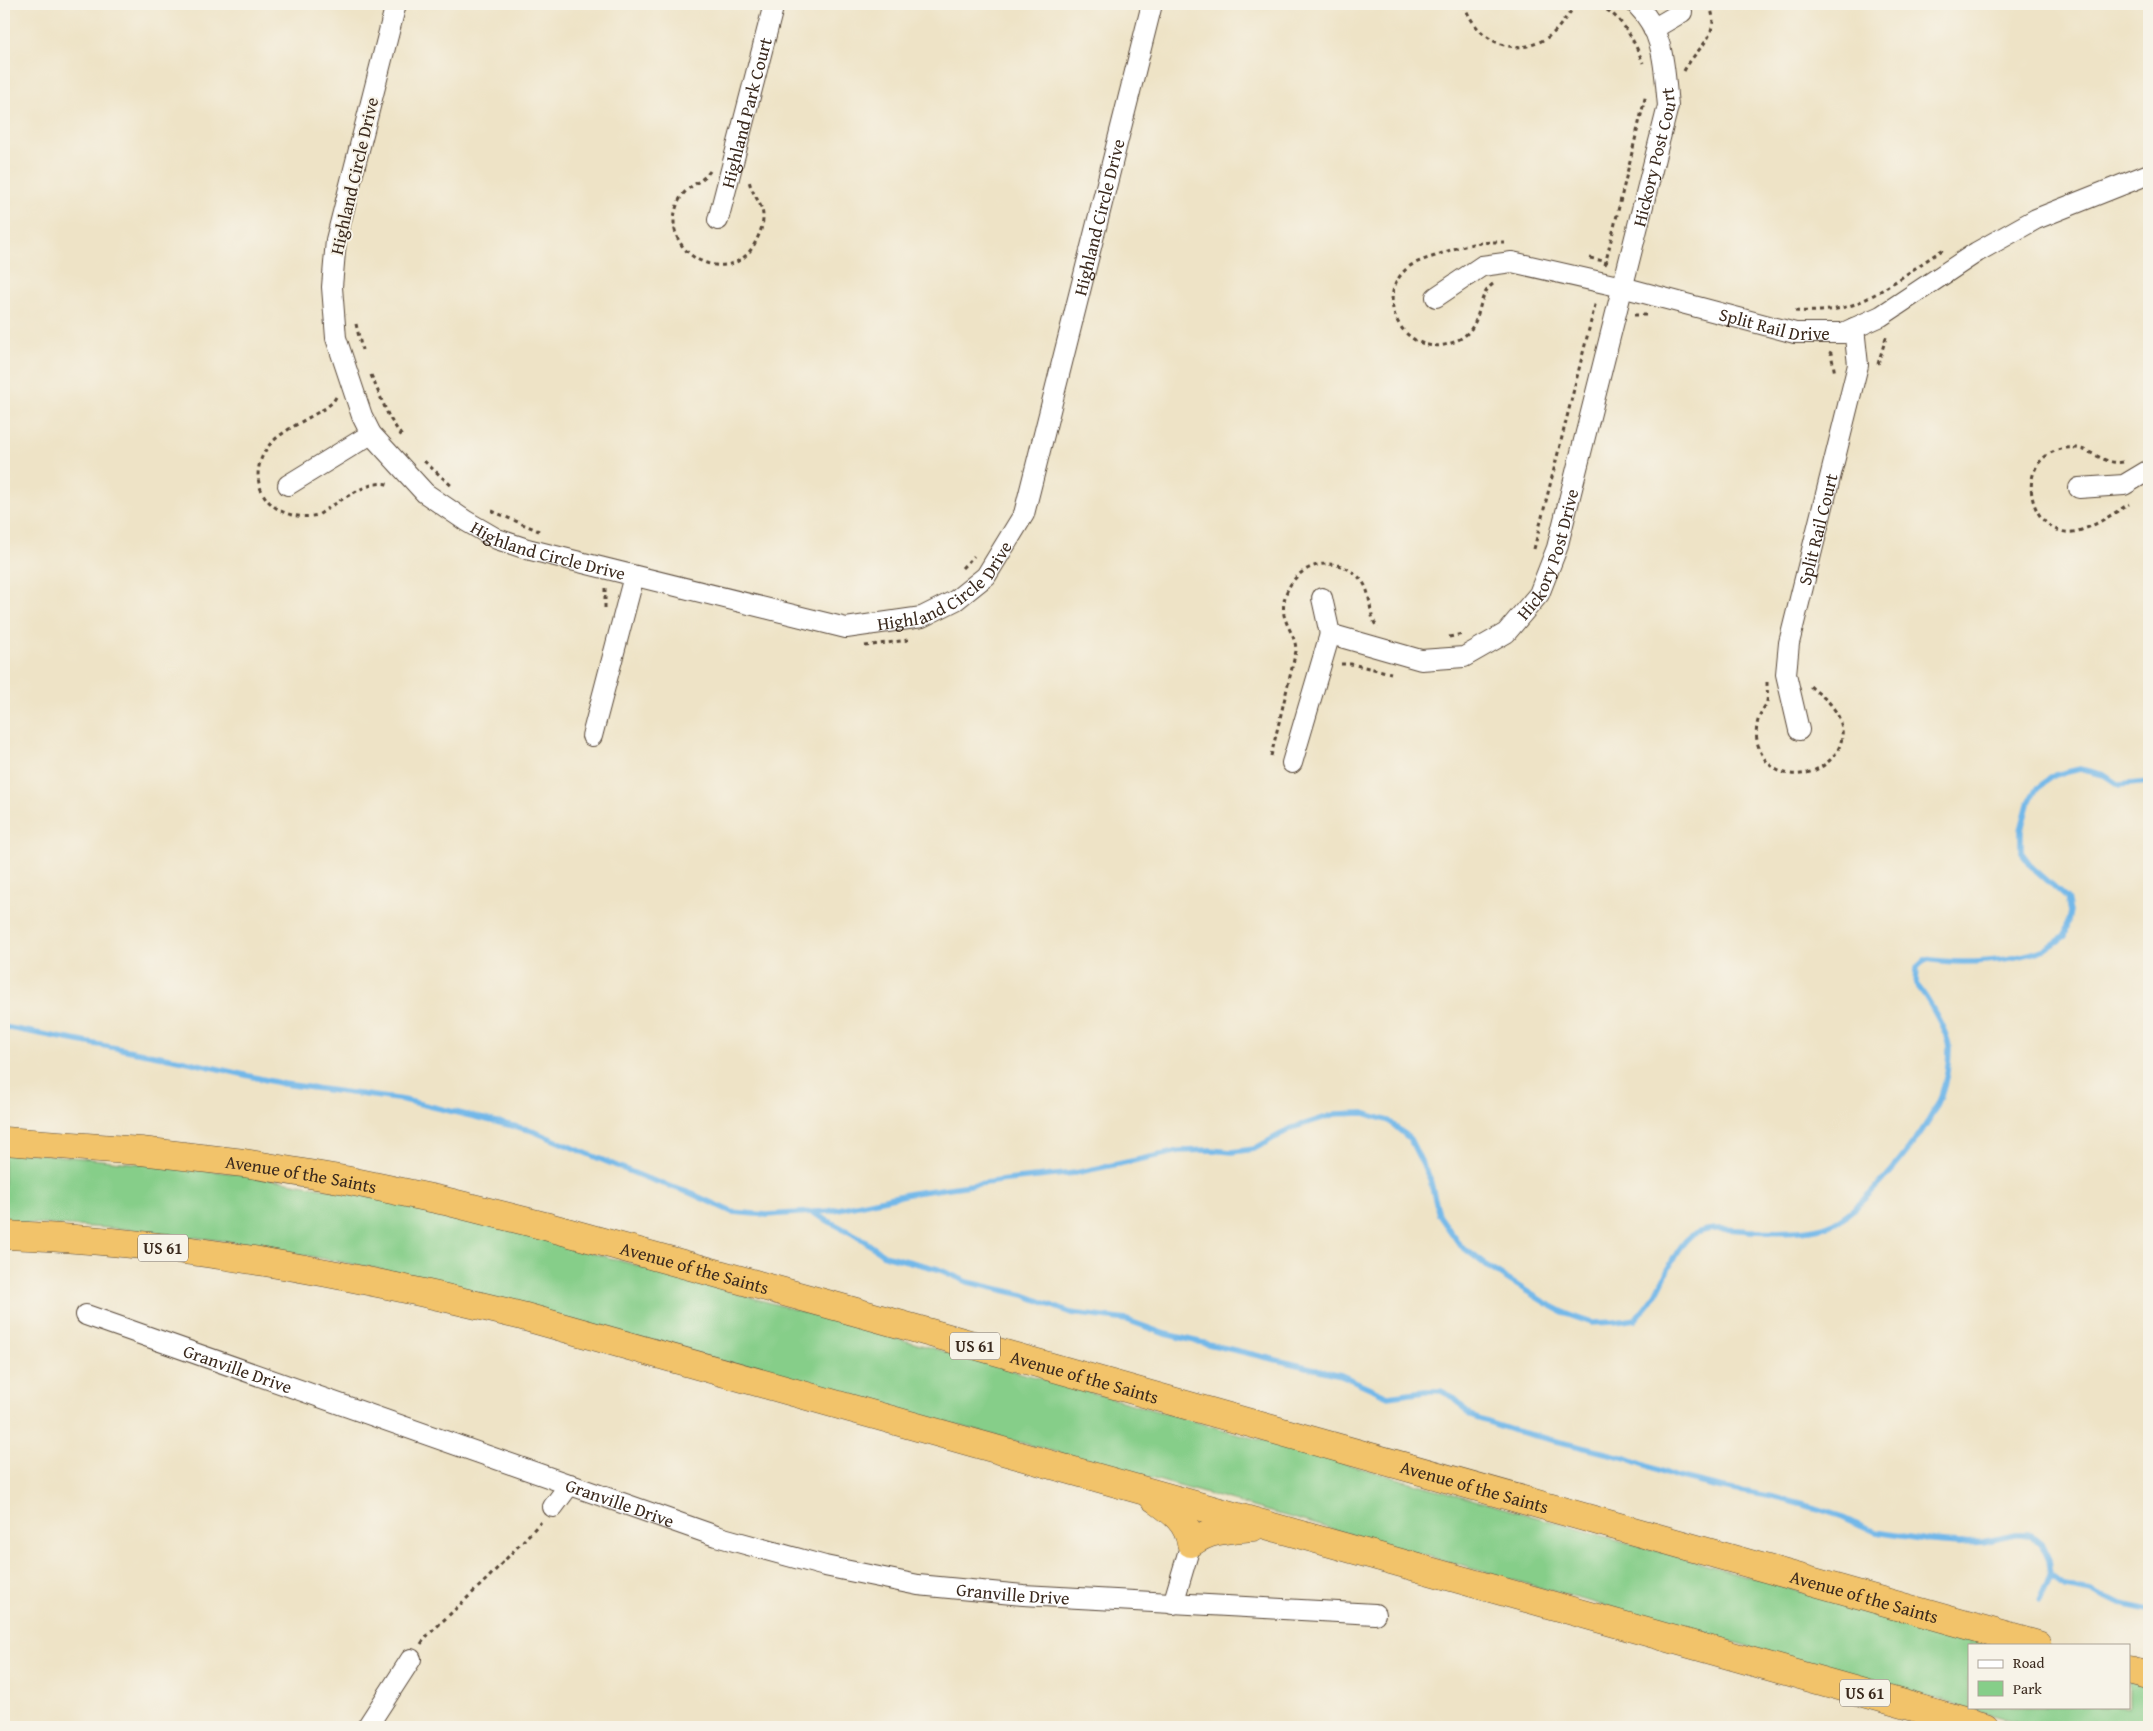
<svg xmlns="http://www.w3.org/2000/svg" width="2153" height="1731" font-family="'Gentium Book Plus',serif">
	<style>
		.green { fill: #86ce89; stroke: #607c54 }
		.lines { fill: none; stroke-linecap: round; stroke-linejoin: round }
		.stream { stroke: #72b8e9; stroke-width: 5.5 }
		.minor-casing { stroke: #564637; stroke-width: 22 }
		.motorway-casing { stroke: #564637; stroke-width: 29 }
		.path { stroke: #564637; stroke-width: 3; stroke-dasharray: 4 4; stroke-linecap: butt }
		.minor { stroke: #fff; stroke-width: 20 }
		.motorway { stroke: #f2c36a; stroke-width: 28 }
		.labels { text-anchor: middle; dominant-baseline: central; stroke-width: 4; stroke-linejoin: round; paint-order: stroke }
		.shield { fill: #f7f3e8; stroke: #73665b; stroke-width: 1 }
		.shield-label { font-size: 16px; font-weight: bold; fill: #3b2a1e }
		.street-label { font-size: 18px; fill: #3b2a1e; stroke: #f7f3e8 }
	</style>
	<rect width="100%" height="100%" fill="#f7f3e8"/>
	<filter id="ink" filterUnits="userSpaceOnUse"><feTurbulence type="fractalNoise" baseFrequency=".02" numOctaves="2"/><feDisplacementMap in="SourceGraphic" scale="10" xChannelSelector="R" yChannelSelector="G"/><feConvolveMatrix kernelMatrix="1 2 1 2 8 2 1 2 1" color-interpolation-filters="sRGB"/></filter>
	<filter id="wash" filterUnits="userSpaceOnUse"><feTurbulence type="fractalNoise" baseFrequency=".0096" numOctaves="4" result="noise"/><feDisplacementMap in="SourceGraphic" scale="20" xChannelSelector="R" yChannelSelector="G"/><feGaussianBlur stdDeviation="1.12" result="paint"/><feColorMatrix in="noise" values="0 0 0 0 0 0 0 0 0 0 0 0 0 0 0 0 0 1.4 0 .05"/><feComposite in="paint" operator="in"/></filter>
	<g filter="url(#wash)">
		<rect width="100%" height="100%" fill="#eee3c6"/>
		<!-- green -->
		<path class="green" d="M4 1152 32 1153 241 1174 375 1197 478 1221 1993 1645H1969V1707H2129V1682L2149 1688V1727H2035L1115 1468 379 1269 233 1242 126 1229 4 1222Z"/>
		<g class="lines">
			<!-- stream -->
			<g class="stream">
				<path d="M4 1027 180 1060 284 1084 404 1100 530 1130 646 1178 690 1193 732 1212 767 1215 829 1211 913 1193 1007 1180 1075 1173 1180 1151 1211 1150 1232 1152 1254 1149 1292 1128 1336 1114 1364 1113 1389 1121 1410 1139 1430 1179 1439 1215 1460 1245 1491 1269 1544 1302 1569 1315 1592 1323 1615 1322 1636 1319C1643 1310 1651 1302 1657 1292 1665 1278 1678 1242 1693 1235 1711 1225 1732 1230 1752 1231 1773 1232 1804 1233 1824 1227 1862 1215 1927 1133 1941 1096 1946 1082 1949 1063 1949 1047 1948 1033 1926 995 1916 984L1917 967 1926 959C1962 965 2011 962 2045 949 2052 946 2059 940 2065 936L2070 912 2067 898 2032 867 2021 852V830L2028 804 2037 788 2055 775 2080 769 2104 775 2119 785 2149 782"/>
				<path d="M813 1213 859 1237 884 1255 938 1269 968 1282 1024 1295 1071 1313 1127 1320 1165 1334 1341 1375 1388 1396 1425 1391H1441L1455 1398 1470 1416 1512 1430 1626 1458 1677 1477 1723 1488 1773 1497 1815 1508 1843 1517 1876 1532 1933 1541 1960 1543 1982 1542 2016 1535H2031L2041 1543 2049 1560 2051 1576 2040 1601"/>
				<path d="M2051 1576 2064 1586 2092 1591 2120 1605 2149 1611"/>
			</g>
		</g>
	</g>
	<g filter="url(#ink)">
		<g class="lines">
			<!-- minor casing -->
			<g class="minor-casing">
				<g id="minor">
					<path id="s1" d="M396 4 336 240 332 287 336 338 362 416 371 434 425 493 466 521 497 539 527 549 846 628 922 617 956 600 986 576 1024 514 1152 4"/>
					<path d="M1653 29 1682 12"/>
					<path id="s2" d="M718 220 774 4"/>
					<path id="s3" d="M1436 297 1482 266 1512 262 1622 287 1795 333H1843L1881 316 1977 252 2036 219 2149 174"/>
					<path d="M288 485 371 434"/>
					<path d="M2079 488 2124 485 2149 470"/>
					<path d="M1322 598 1330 634"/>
					<path id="s4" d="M1799 730 1786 674 1789 643 1858 365 1854 328"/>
					<path d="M592 736 634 576"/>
					<path id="s5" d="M1292 763 1330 634 1421 660 1464 657 1506 633 1539 594 1557 548 1668 106C1664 67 1665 33 1636 4"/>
					<path id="s6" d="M86 1315 716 1536 825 1566 918 1585 1023 1595 1375 1614"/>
					<path d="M553 1507 570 1484"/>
					<path d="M1173 1604 1191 1543"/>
					<path d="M367 1727 411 1659"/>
				</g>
			</g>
			<!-- motorway casing -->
			<g class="motorway-casing">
				<g id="motorway">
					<path id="s7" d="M4 1141 141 1151 244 1163 345 1180 445 1201 545 1226 842 1308 2038 1645"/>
					<path d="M4 1235C179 1241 352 1274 522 1316L1985 1727"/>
					<path d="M1154 1498C1172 1511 1187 1520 1191 1543 1209 1529 1231 1529 1253 1527"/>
					<path d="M2129 1671 2149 1676"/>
				</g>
			</g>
			<!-- path -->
			<g class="path">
				<path d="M1464 4C1477 43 1518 61 1552 34 1563 25 1568 10 1581 4"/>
				<path d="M1592 4C1619 9 1634 40 1643 63"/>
				<path d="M1684 71C1696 47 1723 36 1709 4"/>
				<path d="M710 171C701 184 685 185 678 203 656 254 731 291 755 243 759 235 763 227 763 218 764 204 750 193 749 179"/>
				<path d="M1590 258 1608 262"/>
				<path d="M1605 265 1646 94"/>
				<path d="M1493 284C1474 298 1485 326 1458 340 1409 366 1367 298 1410 266 1418 261 1426 259 1435 256 1458 246 1480 241 1505 242"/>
				<path d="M1795 311C1815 312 1836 311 1855 304 1883 293 1918 265 1944 249"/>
				<path d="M1634 315H1648"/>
				<path d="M356 324 362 350"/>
				<path d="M1829 352 1831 353 1835 374"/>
				<path d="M1878 364 1887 334"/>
				<path d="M371 375 389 417 403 438"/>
				<path d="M336 397 333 402 327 407C310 418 278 432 267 448 241 486 276 525 318 515 336 504 370 477 390 485"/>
				<path d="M424 461 453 487"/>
				<path d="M2123 462C2100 466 2089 442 2061 449 2009 462 2032 543 2078 531 2096 526 2114 513 2129 504"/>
				<path d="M492 511 539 531"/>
				<path d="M1534 549 1596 301"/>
				<path d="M962 568 974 556"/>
				<path d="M605 608V587"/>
				<path d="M1449 637 1463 634"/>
				<path d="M865 646 908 640"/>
				<path d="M1341 664H1351L1391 673"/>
				<path d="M1767 682C1767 688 1768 695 1767 701 1767 705 1763 708 1762 711 1756 721 1755 734 1758 745 1777 806 1870 761 1834 709 1828 699 1817 693 1809 685"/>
				<path d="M1271 756 1296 651C1296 637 1287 628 1284 615 1280 589 1300 565 1325 564 1339 563 1354 570 1362 581 1373 595 1367 615 1378 628"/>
				<path d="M421 1644 426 1637 488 1578 541 1522"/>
			</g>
			<!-- minor -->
			<use href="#minor" class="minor"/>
			<!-- motorway -->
			<use href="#motorway" class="motorway"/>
		</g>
	</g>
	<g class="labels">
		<!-- shield labels -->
		<g class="shield">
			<rect x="138" y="1234.5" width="50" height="27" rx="4"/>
			<rect x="950" y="1332.5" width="50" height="27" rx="4"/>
			<rect x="1840" y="1679.5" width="50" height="27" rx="4"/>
		</g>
		<g class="shield-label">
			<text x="163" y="1248">US 61</text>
			<text x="975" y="1346">US 61</text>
			<text x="1865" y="1693">US 61</text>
		</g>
		<!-- street labels -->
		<g class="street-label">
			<text stroke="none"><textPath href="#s2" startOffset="111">Highland Park Court</textPath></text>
			<text stroke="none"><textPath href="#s5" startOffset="824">Hickory Post Court</textPath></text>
			<text transform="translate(354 176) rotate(-77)">Highland Circle Drive</text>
			<text stroke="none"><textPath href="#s1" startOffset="1502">Highland Circle Drive</textPath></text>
			<text stroke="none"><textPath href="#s3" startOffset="356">Split Rail Drive</textPath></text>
			<text stroke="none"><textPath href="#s4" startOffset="206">Split Rail Court</textPath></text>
			<text stroke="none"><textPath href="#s1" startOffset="662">Highland Circle Drive</textPath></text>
			<text stroke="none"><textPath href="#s5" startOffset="412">Hickory Post Drive</textPath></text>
			<text stroke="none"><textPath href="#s1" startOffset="1082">Highland Circle Drive</textPath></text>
			<text stroke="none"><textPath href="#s7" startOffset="299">Avenue of the Saints</textPath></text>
			<text stroke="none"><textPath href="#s7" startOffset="704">Avenue of the Saints</textPath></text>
			<text stroke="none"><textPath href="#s6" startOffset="161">Granville Drive</textPath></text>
			<text stroke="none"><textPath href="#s7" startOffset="1109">Avenue of the Saints</textPath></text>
			<text stroke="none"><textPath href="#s7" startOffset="1514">Avenue of the Saints</textPath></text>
			<text stroke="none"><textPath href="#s6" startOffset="566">Granville Drive</textPath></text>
			<text stroke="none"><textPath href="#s6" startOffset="971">Granville Drive</textPath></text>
			<text stroke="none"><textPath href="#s7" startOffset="1919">Avenue of the Saints</textPath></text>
		</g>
	</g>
	<!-- margin -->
	<rect width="2153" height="1731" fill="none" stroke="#f7f3e8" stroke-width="20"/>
	<!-- legend -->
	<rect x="1968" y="1644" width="162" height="65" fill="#f7f3e8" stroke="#aca397"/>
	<rect x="1978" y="1660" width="25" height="8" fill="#ffffff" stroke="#aca397"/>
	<text x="2013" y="1668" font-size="15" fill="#3b2a1e">Road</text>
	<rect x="1978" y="1681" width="25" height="15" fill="#86ce89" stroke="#aca397"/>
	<text x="2013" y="1694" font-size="15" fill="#3b2a1e">Park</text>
</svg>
